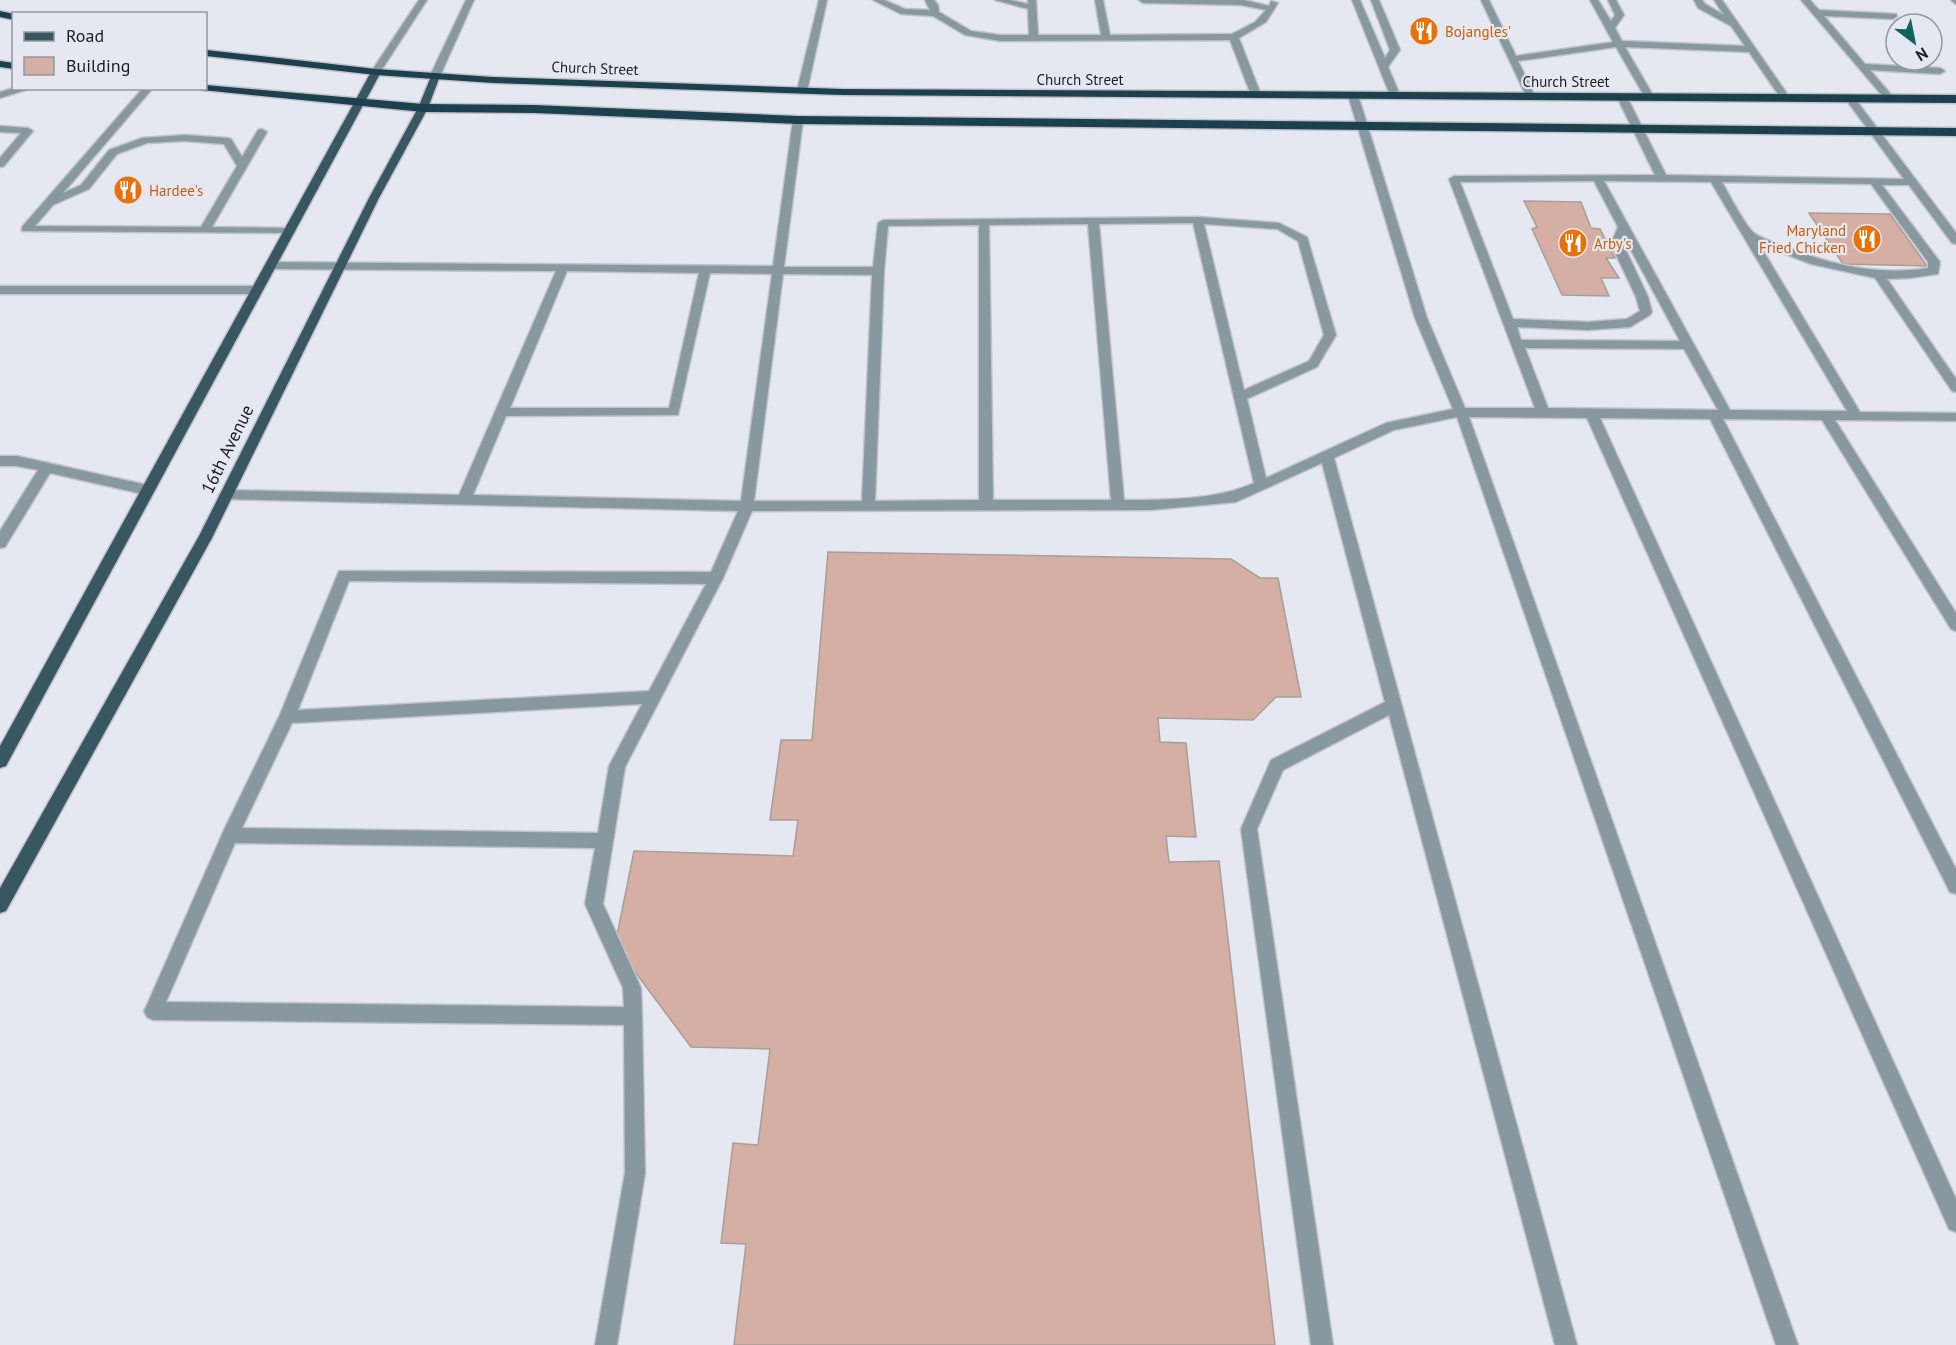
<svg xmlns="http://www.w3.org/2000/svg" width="1956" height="1345" font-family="'PT Sans',sans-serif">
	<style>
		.building { fill: #d5afa3; stroke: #a89e9b; stroke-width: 1.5 }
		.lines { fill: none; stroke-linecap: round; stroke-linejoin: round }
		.minor-casing { stroke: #c1c3cb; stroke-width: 3 }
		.major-casing { stroke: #c1c3cb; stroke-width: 3 }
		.highway-casing { stroke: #c1c3cb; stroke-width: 3 }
		.minor { fill: #88989f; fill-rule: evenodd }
		.major { fill: #395763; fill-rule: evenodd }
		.highway { fill: #1c404d; fill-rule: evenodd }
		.labels { text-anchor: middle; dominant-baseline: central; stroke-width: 4.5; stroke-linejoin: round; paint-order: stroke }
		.far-food-label { font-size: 15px; fill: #c56008; stroke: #e5e8f1; text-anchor: start }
		.far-street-label { font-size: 15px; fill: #1c1d20; stroke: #e5e8f1 }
		.street-label { font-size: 18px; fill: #1c1d20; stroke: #e5e8f1 }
	</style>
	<rect width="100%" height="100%" fill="#e5e8f1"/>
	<!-- building -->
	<g class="building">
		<path d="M1524 201 1581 202 1591 228 1600 229 1615 258H1606L1619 278H1601L1609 296 1562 295 1532 229 1537 227Z"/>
		<path d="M1809 213 1890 214 1927 266 1843 264Z"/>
		<path d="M828 552 1231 559 1260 578H1278L1301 697H1276L1253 720 1158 718 1160 742 1186 743 1196 837 1166 836 1169 862 1219 861 1275 1345H734L746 1244 721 1243 733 1143 758 1145 770 1049 691 1047 615 945 634 851 793 856 798 820H770L781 740H812Z"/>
	</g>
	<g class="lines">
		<!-- minor casing -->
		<g class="minor-casing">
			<g id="minor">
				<path d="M419 0H427L379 74H373L371 72Z"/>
				<path d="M466 0H474L440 76 432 78 430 76Z"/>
				<path d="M819 0H827L807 91 802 94 797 91Z"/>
				<path d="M873 0H884L905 9 930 10 925 0H934L938 5 939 12 971 31 1000 35H1029L1028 9 995 0H1010L1028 4V0H1036L1038 35H1101L1095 0H1103L1110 35 1232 34 1255 22 1266 10 1241 5 1143 3 1139 0H1244L1269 6 1271 1 1278 3 1266 22 1239 38 1261 95 1256 98 1251 95 1230 40 1000 41 965 35 933 16 901 14Z"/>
				<path d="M1352 0H1360L1385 58 1390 50 1371 0H1379L1400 50 1388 67 1400 95 1398 97 1390 95Z"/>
				<path d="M1481 0H1489L1516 56 1613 42 1590 0H1598L1611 21 1615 15 1608 0H1616L1624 15 1615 28 1622 41 1745 46 1731 26 1698 8 1694 0H1702L1705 4 1724 15 1714 0H1722L1790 98 1782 100 1749 52 1625 47 1654 97 1652 99H1646L1616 47 1518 61 1535 96 1527 98Z"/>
				<path d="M1801 0H1810L1819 10 1896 14 1897 16 1893 19 1824 16 1865 64 1940 68 1945 71 1940 74 1870 70 1894 98 1886 100Z"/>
				<path d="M1951 0H1956V4Z"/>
				<path d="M14 88H32L0 98V92Z"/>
				<path d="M143 88H153L63 193 81 185 109 150 142 138 185 135 227 138 231 139 242 157 258 130 262 129 267 132 212 227 288 228 292 229V233L22 231V227ZM185 141 224 144 237 166 201 227 35 226 53 205 89 189 117 154 147 143Z"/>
				<path d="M1353 92 1358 95 1427 318 1465 408H1535L1449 179 1454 176 1655 175 1617 97 1619 95 1627 97 1666 175 1904 179 1845 98 1853 96 1956 233V244L1952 243 1909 185H1882L1940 262 1938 274 1910 278 1887 279 1956 379V392L1952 391 1875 278 1811 264 1759 244 1860 412 1956 413V421L1835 420 1956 613V631L1951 629 1822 420 1723 419 1956 869V894L1950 892 1710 419 1600 418 1956 1199V1232L1949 1229 1587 418 1469 417 1798 1345H1776L1457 417 1394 430 1334 458 1577 1345H1555L1389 715 1283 770 1257 829 1333 1345H1311L1241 829 1271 760 1385 702 1322 463 1236 502 1151 510 752 511 723 578 625 767 603 904 641 988 642 1016 645 1173 617 1345H595L625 1173 624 1025 153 1020 147 1017 144 1011 147 1005 224 830 279 717 339 571 711 572 738 511 221 499 219 495 226 490 459 495 556 271 270 269 266 268V262L773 266 793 120 798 117 803 120 784 267H873L878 223 883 220 1198 217 1279 223 1307 237 1336 335 1317 367 1247 399 1266 478 1386 423 1453 409 1415 318 1348 95ZM1594 181 1618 227 1611 244 1636 297 1640 311 1627 319 1588 322 1513 319 1460 182ZM1604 181 1711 182 1847 411 1730 410ZM1722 182 1871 184 1928 262V268C1878 276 1831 265 1784 246 1774 242 1762 239 1754 233 1746 227 1728 193 1722 182ZM1193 223 1254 483C1217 500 1165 500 1124 500L1099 224ZM1088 224 1111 500H993L989 225ZM1204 224 1277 229 1298 241 1324 335 1309 361 1244 390ZM979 225V500L875 501 884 271 888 226ZM1625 239 1680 341 1521 340 1517 327 1588 330 1630 327 1650 315 1652 312 1648 297 1623 244ZM567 271 699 273 669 408H510ZM710 273 772 274 741 501 473 495 506 416 678 415ZM783 274 872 275 862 501H754ZM1525 348 1684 349 1718 410 1548 408ZM349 581 706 584 649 691 298 710ZM642 704 609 766 598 833 242 828 292 723ZM235 843 595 848 585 904 623 988 624 1007 166 1002Z"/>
				<path d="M0 126 28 128 33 131 4 166 0 167V158L21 133 0 132Z"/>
				<path d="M0 286H256L262 290 256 294H0Z"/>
				<path d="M0 456H17L147 485 154 490 147 495 50 473 5 547 0 548V531L38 470 17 466H0Z"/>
			</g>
		</g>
		<!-- major casing -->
		<g class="major-casing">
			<g id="major">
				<path d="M376 69 381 72 6 766 0 768V746L371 72Z"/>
				<path d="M432 74 440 76 428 108 379 198 212 538 6 911 0 913V888L199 536 369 198 418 108Z"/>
			</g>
		</g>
		<!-- highway casing -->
		<g class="highway-casing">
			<g id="highway">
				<path d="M0 11 14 14V20L0 17Z"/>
				<path d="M206 50 376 69 493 77 842 89 1956 95V103L842 95 493 83 376 75 206 56Z"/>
				<path d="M0 61 14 63V69L0 67Z"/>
				<path d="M206 85 423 104 534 105 798 116 1956 128V136L798 124 534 113 423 112 202 90 201 88H206Z"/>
			</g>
		</g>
		<!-- minor -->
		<use href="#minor" class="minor"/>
		<!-- major -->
		<use href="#major" class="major"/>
		<!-- highway -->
		<use href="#highway" class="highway"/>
	</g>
	<!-- icons -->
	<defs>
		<g id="restaurant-disc" transform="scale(1.5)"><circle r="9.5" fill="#e8710a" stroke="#e5e8f1"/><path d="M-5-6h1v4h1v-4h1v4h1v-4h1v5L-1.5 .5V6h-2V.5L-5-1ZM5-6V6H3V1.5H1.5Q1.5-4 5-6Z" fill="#fff"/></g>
	</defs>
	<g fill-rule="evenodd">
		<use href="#restaurant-disc" x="1424" y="31"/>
		<use href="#restaurant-disc" x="128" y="190"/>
		<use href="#restaurant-disc" x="1867" y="239"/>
		<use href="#restaurant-disc" x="1573" y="243"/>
	</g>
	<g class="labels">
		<!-- far-food labels -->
		<g class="far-food-label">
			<text x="1445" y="31">Bojangles'</text>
			<text x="149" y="190">Hardee's</text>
			<text x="1846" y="230" text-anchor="end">Maryland<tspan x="1846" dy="17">Fried Chicken</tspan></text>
			<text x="1594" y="243">Arby's</text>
		</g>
		<!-- far-street labels -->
		<g class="far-street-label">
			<text transform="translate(595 68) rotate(2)">Church Street</text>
			<text x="1080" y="79">Church Street</text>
			<text x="1566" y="81">Church Street</text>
		</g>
		<!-- street labels -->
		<g class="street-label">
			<text transform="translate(227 449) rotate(-64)">16th Avenue</text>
		</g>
	</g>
	<!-- legend -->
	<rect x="12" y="12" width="195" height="78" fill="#e5e8f1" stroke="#95979d" stroke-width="1.5"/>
	<rect x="24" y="32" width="30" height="9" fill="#395763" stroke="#95979d" stroke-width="1.5"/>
	<text x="66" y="42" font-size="18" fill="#1c1d20">Road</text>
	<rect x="24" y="57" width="30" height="18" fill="#d5afa3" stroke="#95979d" stroke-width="1.5"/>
	<text x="66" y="72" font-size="18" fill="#1c1d20">Building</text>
	<!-- north arrow -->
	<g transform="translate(1914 42) rotate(148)"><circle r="28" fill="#e5e8f1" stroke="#95979d" stroke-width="1.5"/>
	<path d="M0-4.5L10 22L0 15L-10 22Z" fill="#14625d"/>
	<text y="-9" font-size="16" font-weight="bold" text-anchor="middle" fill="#1c1d20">N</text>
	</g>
</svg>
